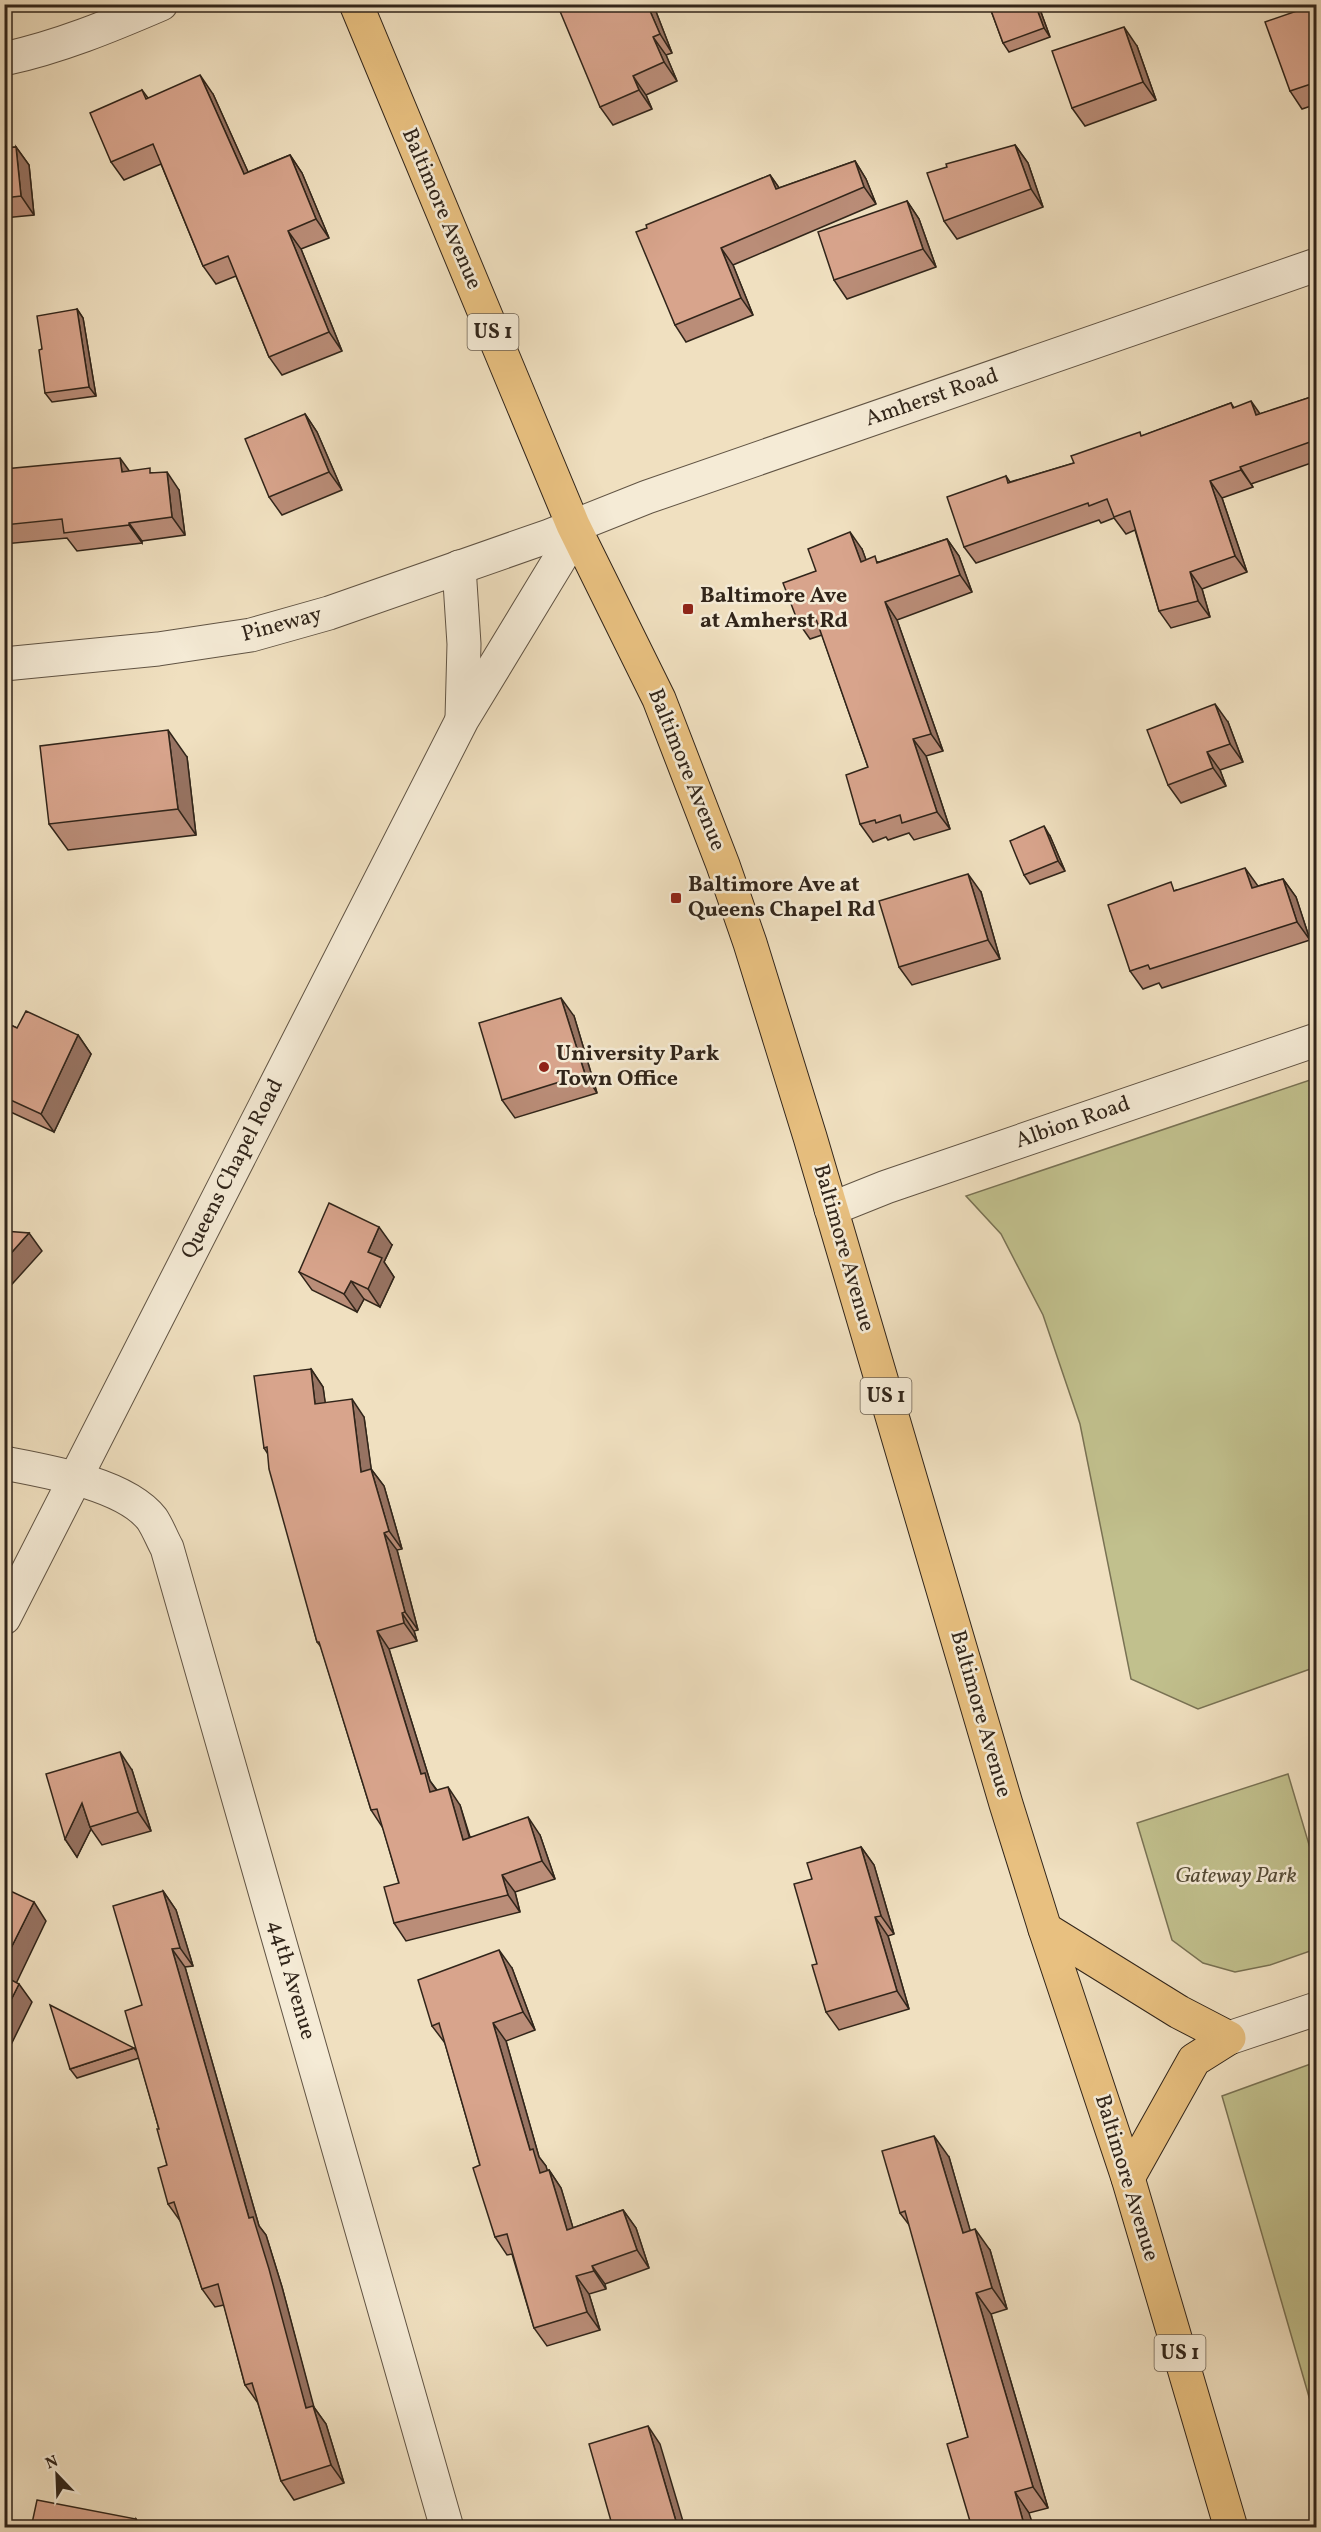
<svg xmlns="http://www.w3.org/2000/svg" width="1321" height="2532" font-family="Vollkorn,serif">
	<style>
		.green { fill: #c1c08d; stroke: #797254; stroke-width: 1.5 }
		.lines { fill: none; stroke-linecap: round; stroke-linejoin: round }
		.minor-casing { stroke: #615444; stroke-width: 35 }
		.primary-casing { stroke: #31251a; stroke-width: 35 }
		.minor { stroke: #f5ebd6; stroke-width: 33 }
		.primary { stroke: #e8c080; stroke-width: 33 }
		.wall { fill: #ba8d78; stroke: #31251a; stroke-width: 1.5 }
		.shaded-wall { fill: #977362; stroke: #31251a; stroke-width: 1.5 }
		.building { fill: #d8a48c; stroke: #31251a; stroke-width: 1.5 }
		.poi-dot { fill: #8f2418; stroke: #f5ebd6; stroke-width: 2 }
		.labels { text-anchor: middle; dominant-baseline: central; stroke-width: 5; stroke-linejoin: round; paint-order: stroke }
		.shield { fill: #f5ebd6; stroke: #6c6052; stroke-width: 1.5 }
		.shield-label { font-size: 21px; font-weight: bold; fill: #31251a }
		.street-label { font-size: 22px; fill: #31251a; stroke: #f5ebd6 }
		.poi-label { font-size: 22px; font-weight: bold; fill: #31251a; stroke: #f5ebd6; text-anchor: start }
		.park-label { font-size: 22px; font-style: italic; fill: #554c37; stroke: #f5ebd6 }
	</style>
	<rect width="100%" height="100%" fill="#f0e0c0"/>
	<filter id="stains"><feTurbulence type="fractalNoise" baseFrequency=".00333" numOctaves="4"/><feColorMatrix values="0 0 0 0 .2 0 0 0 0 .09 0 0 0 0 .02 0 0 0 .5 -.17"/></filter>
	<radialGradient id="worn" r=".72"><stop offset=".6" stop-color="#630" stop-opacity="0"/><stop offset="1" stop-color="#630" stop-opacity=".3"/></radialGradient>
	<!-- green -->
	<g class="green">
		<path d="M1316 1078V1667L1198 1709 1131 1679 1080 1424 1043 1315 1001 1234 966 1196Z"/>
		<path d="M1288 1774 1316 1868V1949L1270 1965 1235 1972 1203 1963 1172 1940 1137 1823Z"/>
		<path d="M1316 2062V2421L1222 2096Z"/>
	</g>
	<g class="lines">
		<!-- minor casing -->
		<g class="minor-casing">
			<g id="minor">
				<path d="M4 59C59 47 110 26 161 4"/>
				<path d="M459 567 464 644 462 718"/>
				<path d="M4 664 158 649 251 635 329 613 549 536 647 497 1316 265"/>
				<path d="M831 1209 886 1187 1316 1040"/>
				<path d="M4 1463C46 1471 125 1484 152 1519 158 1528 162 1539 167 1548L447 2528"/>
				<path d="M4 1618 462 720 564 552 573 525"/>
				<path d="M1229 2038 1316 2009"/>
			</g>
		</g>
		<!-- primary casing -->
		<g class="primary-casing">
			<g id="primary">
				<path d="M356 4 573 525 659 699 723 865 750 943 810 1137 1006 1804 1045 1929 1128 2178 1231 2528"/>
				<path d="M1045 1929 1179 2012 1229 2038 1194 2060 1128 2178"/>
			</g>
		</g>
		<!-- minor -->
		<use href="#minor" class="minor"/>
		<!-- primary -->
		<use href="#primary" class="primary"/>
	</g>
	<!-- wall -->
	<g class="wall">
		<path d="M653 4 672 53 666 55 677 81 646 95 652 109 613 125 600 107Z"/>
		<path d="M867 4H886L871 10Z"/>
		<path d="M1038 4 1050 37 1009 52 1003 43 989 5Z"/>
		<path d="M1317 4V104L1302 109 1290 91Z"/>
		<path d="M1137 46 1156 100 1085 126 1072 108Z"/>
		<path d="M142 90 148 98 213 94 248 172 290 155 302 173 329 238 301 249 342 351 282 375 269 357 236 276 216 284 203 266 161 164 124 180 111 162Z"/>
		<path d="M1015 145 1028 163 1043 207 957 239 944 221Z"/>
		<path d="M16 147 29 165 34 215 4 218V148Z"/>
		<path d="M855 161 866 179 876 204 733 265 753 315 686 342 675 325 647 228 770 175 779 188Z"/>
		<path d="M907 201 919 219 936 267 847 299 834 280Z"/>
		<path d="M77 309 83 318 96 396 52 402 45 393 42 349Z"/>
		<path d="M1317 395V461L1251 484 1253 487 1222 498 1247 572 1202 589 1210 617 1171 628 1159 611 1135 530 1126 534 1114 518 1101 523 1099 520 976 563 964 547 1006 476 1010 482 1074 463 1142 436 1231 403 1234 408 1260 414Z"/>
		<path d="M305 414 317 432 342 490 282 515 269 497Z"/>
		<path d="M4 469 129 471 153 473 179 490 185 535 142 541V543L77 551 67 538 4 544Z"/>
		<path d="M947 539 959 556 972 592 897 620 943 751 926 756 950 829 914 840 909 833 888 840 886 837 873 842 860 824 868 767 822 635 810 639 798 622 816 571 862 549 866 560 879 562Z"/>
		<path d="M1228 722 1243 762 1220 770 1226 786 1181 803 1168 785Z"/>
		<path d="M187 757 196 835 68 850 49 824Z"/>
		<path d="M1050 836 1065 871 1030 884 1024 875Z"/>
		<path d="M1283 879 1296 897 1310 940 1162 988 1159 983 1143 989 1130 971 1176 890 1258 886Z"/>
		<path d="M981 892 1000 959 912 985 899 967Z"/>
		<path d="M574 1016 597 1093 515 1118 502 1100Z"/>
		<path d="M4 1022 17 1028 78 1035 91 1054 54 1132 4 1109Z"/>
		<path d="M392 1245 384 1262 394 1277 380 1307 364 1299 357 1312 312 1290 299 1272Z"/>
		<path d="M311 1369 323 1387 325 1403 364 1417 371 1469 384 1486 402 1549 397 1550 418 1630 414 1631 417 1641 389 1649 430 1781 437 1790 460 1805 470 1837 540 1835 555 1879 515 1892 520 1912 406 1941 394 1923 399 1883 383 1828 371 1810 321 1647 317 1642 268 1454 264 1448Z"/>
		<path d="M132 1770 151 1831 102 1845 91 1829 77 1857 65 1839Z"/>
		<path d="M861 1847 874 1865 894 1934 888 1936 909 2009 839 2030 826 2012 817 1964Z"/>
		<path d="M163 1891 176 1910 193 1966 185 1967 259 2226 266 2235 282 2287 313 2406 326 2424 344 2483 294 2500 281 2481 258 2403 245 2385 224 2305 215 2307 202 2289 181 2222 168 2204 167 2165 159 2129 139 2058 77 2078 70 2069 134 2048 137 2052 142 2005Z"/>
		<path d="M512 1968 535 2030 506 2041 539 2157 546 2166 547 2171 549 2170 561 2188 573 2228 623 2210 636 2228 649 2268 605 2284 606 2289 589 2294 600 2330 547 2346 534 2328 512 2254 507 2255 495 2237 480 2165 445 2043 432 2026Z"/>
		<path d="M949 2157 970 2231 990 2250 1007 2309 991 2314 1048 2508 1029 2513 968 2437 910 2226 900 2213Z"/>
	</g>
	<!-- shaded-wall -->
	<g class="shaded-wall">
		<path d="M647 4H653L672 53 660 34Z"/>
		<path d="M1035 4H1038L1050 37 1044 28Z"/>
		<path d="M1124 27 1137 46 1156 100 1143 82Z"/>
		<path d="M653 37 666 55 677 81 664 62Z"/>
		<path d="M200 75 213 94 257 192 244 174Z"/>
		<path d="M633 76 646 95 652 109 639 90Z"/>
		<path d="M1015 145 1028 163 1043 207 1031 189Z"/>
		<path d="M16 147 29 165 34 215 21 196Z"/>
		<path d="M290 155 302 173 329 238 316 219Z"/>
		<path d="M855 161 866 179 876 204 864 187Z"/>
		<path d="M770 175 782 192 776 189Z"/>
		<path d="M907 201 919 219 936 267 923 249Z"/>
		<path d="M288 231 301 249 342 351 329 332Z"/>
		<path d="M721 248 733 265 753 315 741 298Z"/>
		<path d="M77 309 83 318 96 396 89 387Z"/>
		<path d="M1251 401 1263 418 1256 415Z"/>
		<path d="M305 414 317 432 342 490 329 472Z"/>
		<path d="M120 458 133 476 122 472Z"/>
		<path d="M1240 467 1251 484 1253 487 1241 470Z"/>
		<path d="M167 472 179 490 185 535 172 517Z"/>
		<path d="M1210 481 1222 498 1247 572 1235 556Z"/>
		<path d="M129 523 142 541V543L129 525Z"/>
		<path d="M850 532 862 549 873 579 861 562Z"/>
		<path d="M947 539 959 556 972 592 960 575Z"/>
		<path d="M1190 572 1202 589 1210 617 1198 601Z"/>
		<path d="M885 602 897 620 943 751 931 734Z"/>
		<path d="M1215 704 1228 722 1243 762 1230 744Z"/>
		<path d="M168 730 187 757 196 835 178 809Z"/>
		<path d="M913 739 926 756 950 829 937 812Z"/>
		<path d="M1207 752 1220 770 1226 786 1213 768Z"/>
		<path d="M1044 826 1050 836 1065 871 1058 861Z"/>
		<path d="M1245 868 1258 886 1265 906 1252 888Z"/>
		<path d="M968 874 981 892 1000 959 988 940Z"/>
		<path d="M1283 879 1296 897 1310 940 1297 922Z"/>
		<path d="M561 998 574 1016 597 1093 585 1074Z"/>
		<path d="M78 1035 91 1054 54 1132 41 1114Z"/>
		<path d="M379 1227 392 1245 384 1262 394 1277 380 1307 368 1289V1252Z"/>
		<path d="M29 1233 42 1251 4 1293V1261Z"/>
		<path d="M351 1281 364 1299 357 1312 344 1294Z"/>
		<path d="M311 1369 323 1387 328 1422 315 1404Z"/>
		<path d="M352 1399 364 1417 374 1489 361 1472Z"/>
		<path d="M371 1469 384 1486 402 1549 389 1531Z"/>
		<path d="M384 1533 397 1550 418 1630 405 1612Z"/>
		<path d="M402 1613 414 1631 417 1641 404 1623Z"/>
		<path d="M377 1631 389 1649 430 1781 437 1791 430 1792 421 1774Z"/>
		<path d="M120 1752 132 1770 151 1831 138 1812Z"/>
		<path d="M448 1787 460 1805 475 1857 463 1840Z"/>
		<path d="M82 1803 90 1827 91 1829 77 1857 65 1839Z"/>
		<path d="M528 1817 540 1835 555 1879 542 1861Z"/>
		<path d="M861 1847 874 1865 894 1934 881 1916Z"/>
		<path d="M502 1875 515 1892 520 1912 508 1895Z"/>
		<path d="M163 1891 176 1910 193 1966 180 1948Z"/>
		<path d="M34 1902 46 1921 12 1992 4 1981V1962Z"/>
		<path d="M875 1917 888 1936 909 2009 897 1991Z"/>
		<path d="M172 1949 185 1967 259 2226 266 2235 282 2287 319 2426 306 2408 249 2218Z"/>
		<path d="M499 1950 512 1968 535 2030 523 2012Z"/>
		<path d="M19 1984 32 2002 4 2059V2014Z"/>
		<path d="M493 2023 506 2041 539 2157 546 2166 553 2191 540 2173 530 2150Z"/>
		<path d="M934 2136 949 2157 977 2254 963 2233Z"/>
		<path d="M549 2170 561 2188 579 2248 567 2230Z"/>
		<path d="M623 2210 636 2228 649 2268 637 2250Z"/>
		<path d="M975 2229 990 2250 1007 2309 992 2288Z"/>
		<path d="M592 2266 605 2284 606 2289 594 2271Z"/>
		<path d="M576 2276 589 2294 600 2330 587 2312Z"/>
		<path d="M976 2293 991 2314 1048 2508 1033 2487Z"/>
		<path d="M313 2406 326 2424 344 2483 331 2465Z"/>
		<path d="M648 2426 660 2444 685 2528H678Z"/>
		<path d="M1015 2492 1029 2513 1034 2528H1025Z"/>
		<path d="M136 2519 142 2528H135Z"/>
	</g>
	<!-- building -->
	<g class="building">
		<path d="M557 4H647L660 34 653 37 664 62 633 76 639 90 600 107Z"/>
		<path d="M1035 4 1044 28 1003 43 989 5Z"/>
		<path d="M1317 4V82L1290 91 1265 22Z"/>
		<path d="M1124 27 1143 82 1072 108 1052 51Z"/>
		<path d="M200 75 244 174 290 155 316 219 288 231 329 332 269 357 228 256 203 266 153 144 111 162 90 113 142 90 146 99Z"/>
		<path d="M1015 145 1031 189 944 221 927 173 947 167 946 164Z"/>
		<path d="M16 147 21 196 4 198V148Z"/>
		<path d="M855 161 864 187 721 248 741 298 675 325 636 232 647 228 646 225 770 175 776 189Z"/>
		<path d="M907 201 923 249 834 280 818 232Z"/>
		<path d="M77 309 89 387 45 393 39 350 42 349 37 316Z"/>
		<path d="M1317 395V450L1313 451 1310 442 1240 467 1241 470 1210 481 1235 556 1190 572 1198 601 1159 611 1130 511 1114 517 1107 499 1089 506 1088 503 964 547 947 497 1006 476 1008 483 1074 463 1071 456 1140 432 1141 436 1231 403 1233 408 1251 401 1256 415Z"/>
		<path d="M305 414 329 472 269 497 245 439Z"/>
		<path d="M120 458 122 472 150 468V473L167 472 172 517 129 523V525L64 533 62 519 4 525V469Z"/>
		<path d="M850 532 861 562 875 556 877 563 947 539 960 575 885 602 931 734 913 739 937 812 902 823 900 815 876 823 875 820 860 824 846 775 868 767 815 616 798 622 783 583 816 571 808 549Z"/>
		<path d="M1215 704 1230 744 1207 752 1213 768 1168 785 1147 730Z"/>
		<path d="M168 730 178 809 49 824 40 746Z"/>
		<path d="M1044 826 1058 861 1024 875 1010 841Z"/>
		<path d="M1245 868 1252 888 1283 879 1297 922 1150 969 1148 965 1130 971 1108 905 1171 882 1174 891Z"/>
		<path d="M968 874 988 940 899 967 879 901Z"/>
		<path d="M561 998 585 1074 502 1100 479 1023Z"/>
		<path d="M26 1011 78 1035 41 1114 4 1097V1022L17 1028Z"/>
		<path d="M329 1203 379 1227 368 1252 382 1258 368 1289 351 1281 344 1294 299 1272Z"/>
		<path d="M4 1231 29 1233 4 1261Z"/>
		<path d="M311 1369 315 1404 352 1399 361 1472 371 1469 389 1531 384 1533 405 1612 402 1613 404 1623 377 1631 421 1774 425 1773 430 1792 448 1787 463 1840 528 1817 542 1861 502 1875 508 1895 394 1923 384 1887 399 1883 377 1809 371 1810 319 1642H317L269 1469 267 1447 264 1448 254 1376Z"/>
		<path d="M120 1752 138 1812 90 1827 82 1803 65 1839 46 1774Z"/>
		<path d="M861 1847 881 1916 875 1917 897 1991 826 2012 812 1965 817 1964 794 1884 812 1879 807 1863Z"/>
		<path d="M4 1888 34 1902 4 1962Z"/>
		<path d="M163 1891 180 1948 172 1949 249 2218 253 2217 269 2269 306 2408 313 2406 331 2465 281 2481 252 2383 245 2385 218 2284 202 2289 174 2202 168 2204 158 2168 167 2165 157 2129H159L125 2011 142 2005 113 1906Z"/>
		<path d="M499 1950 523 2012 493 2023 530 2150 533 2149 540 2173 549 2170 567 2230 623 2210 637 2250 592 2266 594 2271 576 2276 587 2312 534 2328 507 2234 495 2237 473 2168 480 2165 439 2023 432 2026 418 1980Z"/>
		<path d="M4 1976 19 1984 4 2014Z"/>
		<path d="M50 2005 134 2048 70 2069Z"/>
		<path d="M934 2136 963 2233 975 2229 992 2288 976 2293 1033 2487 1015 2492 1025 2528H972L947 2444 968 2437 905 2211 900 2213 882 2151Z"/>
		<path d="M648 2426 678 2528H613L589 2444Z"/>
		<path d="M37 2500 136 2519 135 2528H31Z"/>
	</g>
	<!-- markers -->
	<g class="poi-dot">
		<rect x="682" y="603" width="12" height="12" rx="3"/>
		<rect x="670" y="892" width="12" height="12" rx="3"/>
		<circle cx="544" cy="1067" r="6"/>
	</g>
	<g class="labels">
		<!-- shield labels -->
		<g class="shield">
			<rect x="467.5" y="314" width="51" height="36" rx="4.5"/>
			<rect x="860.5" y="1378" width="51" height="36" rx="4.5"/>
			<rect x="1154.5" y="2335" width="51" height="36" rx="4.5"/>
		</g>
		<g class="shield-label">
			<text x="493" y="332">US 1</text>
			<text x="886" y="1396">US 1</text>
			<text x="1180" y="2353">US 1</text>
		</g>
		<!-- street labels -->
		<g class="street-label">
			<text transform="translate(441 209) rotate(67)">Baltimore Avenue</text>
			<text transform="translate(932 398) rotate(-19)">Amherst Road</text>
			<text transform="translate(282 625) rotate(-15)">Pineway</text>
			<text transform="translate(686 770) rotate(68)">Baltimore Avenue</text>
			<text transform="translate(1073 1123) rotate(-19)">Albion Road</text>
			<text transform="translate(233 1169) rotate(-63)">Queens Chapel Road</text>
			<text transform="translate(843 1248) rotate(74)">Baltimore Avenue</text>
			<text transform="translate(980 1714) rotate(74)">Baltimore Avenue</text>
			<text transform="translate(291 1980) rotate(74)">44th Avenue</text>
			<text transform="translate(1126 2178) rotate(73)">Baltimore Avenue</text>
		</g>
		<!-- poi labels -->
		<g class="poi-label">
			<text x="700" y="596">Baltimore Ave<tspan x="700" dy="25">at Amherst Rd</tspan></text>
			<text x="688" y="885">Baltimore Ave at<tspan x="688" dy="25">Queens Chapel Rd</tspan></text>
			<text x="556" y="1054">University Park<tspan x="556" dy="25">Town Office</tspan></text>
		</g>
		<!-- park labels -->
		<g class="park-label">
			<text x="1236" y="1876">Gateway Park</text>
		</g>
	</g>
	<!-- margin -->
	<rect width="1321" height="2532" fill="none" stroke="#f0e0c0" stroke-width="24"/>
	<rect x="6" y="6" width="1309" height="2520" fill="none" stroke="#31251a" stroke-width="3"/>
	<rect x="12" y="12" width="1297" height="2508" fill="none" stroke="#31251a" stroke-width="1.5"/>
	<!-- north arrow -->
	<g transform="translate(57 2475) rotate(337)" stroke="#f5ebd6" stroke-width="4.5" paint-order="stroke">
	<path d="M0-4.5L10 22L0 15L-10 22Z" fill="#31251a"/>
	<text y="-9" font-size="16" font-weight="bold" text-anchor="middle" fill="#31251a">N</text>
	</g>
	<rect width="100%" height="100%" filter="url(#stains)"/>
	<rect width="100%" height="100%" fill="url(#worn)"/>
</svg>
